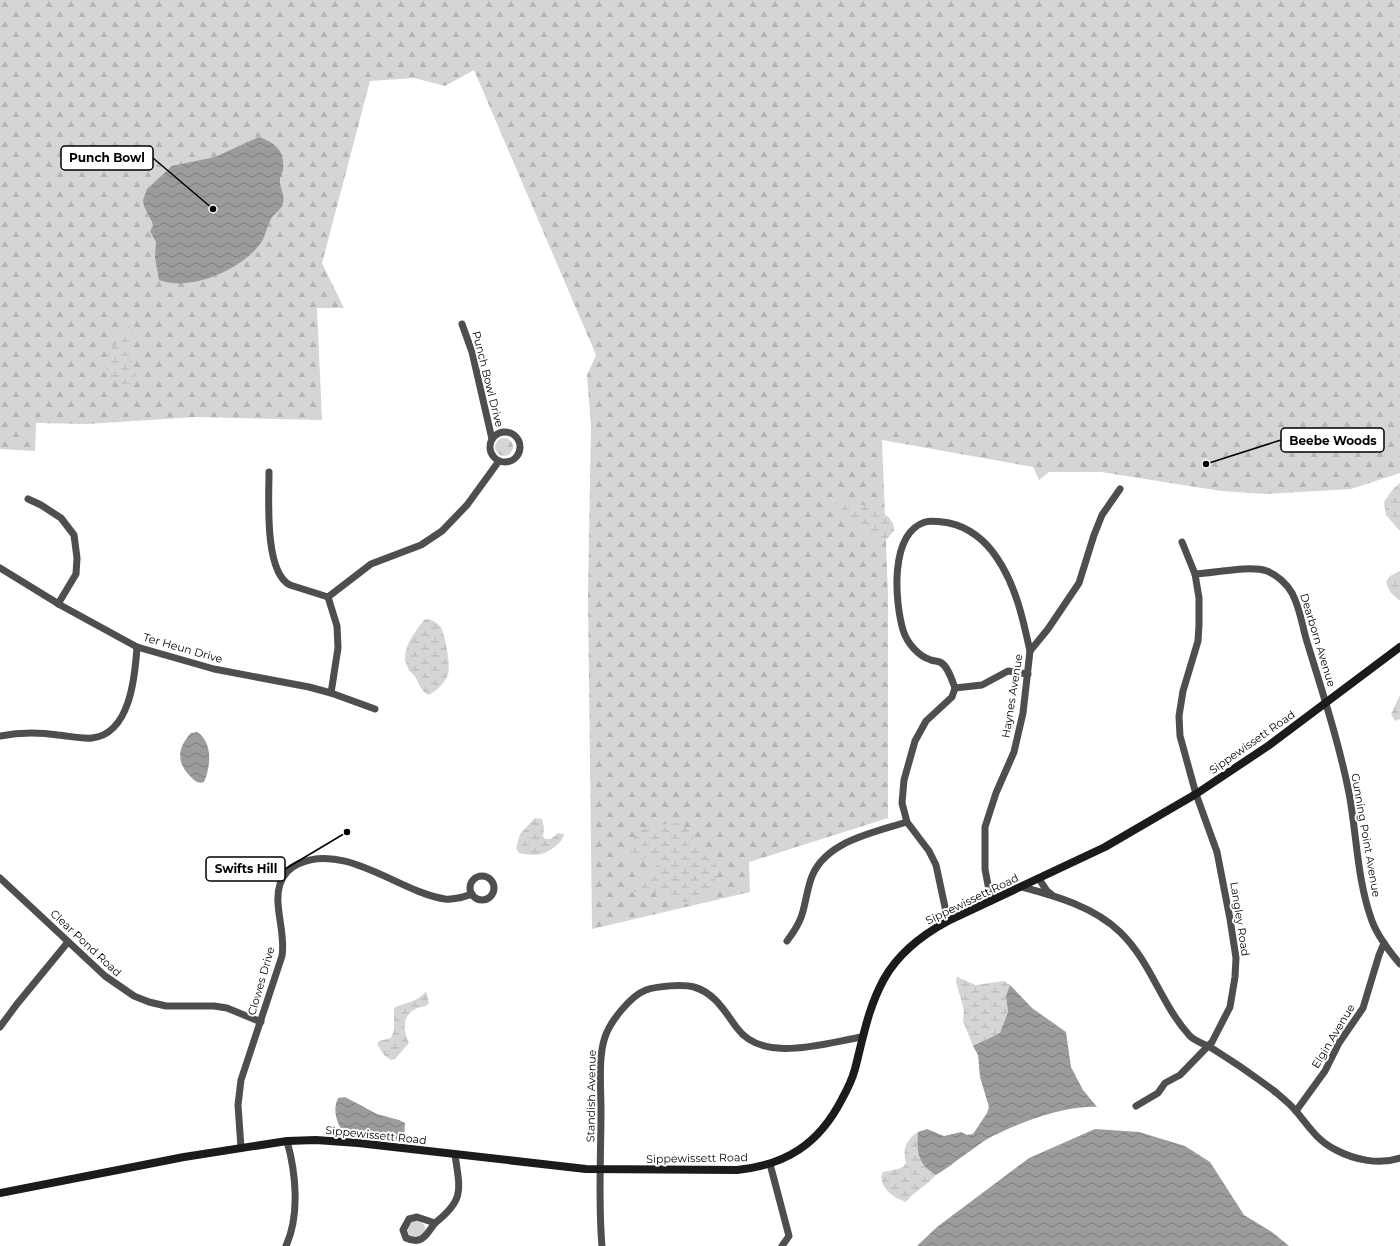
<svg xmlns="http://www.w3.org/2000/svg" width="1400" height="1246" font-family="Montserrat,sans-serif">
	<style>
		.grass { fill: #d5d5d5 }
		.forest { fill: url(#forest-firs) }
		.wetland { fill: url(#wetland-marsh) }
		.water { fill: url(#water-waves) }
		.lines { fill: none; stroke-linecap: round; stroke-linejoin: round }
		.street { stroke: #4e4e4e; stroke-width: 7 }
		.secondary { stroke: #1b1b1b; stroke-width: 8 }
		.labels { text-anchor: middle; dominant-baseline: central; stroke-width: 4; stroke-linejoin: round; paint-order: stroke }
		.street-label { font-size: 11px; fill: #000; stroke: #fff }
		.leader { fill: none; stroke: #000; stroke-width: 1.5 }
		.callout-dot { fill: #000; stroke: #fff; stroke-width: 1.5 }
		.callout { fill: #fff; stroke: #000; stroke-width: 1.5 }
		.callout-label { font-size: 12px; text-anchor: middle; font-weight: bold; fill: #000 }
	</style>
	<defs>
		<pattern id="forest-firs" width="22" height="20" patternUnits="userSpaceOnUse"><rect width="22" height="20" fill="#d5d5d5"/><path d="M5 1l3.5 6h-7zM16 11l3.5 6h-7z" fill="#b5b5b5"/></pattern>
		<pattern id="wetland-marsh" width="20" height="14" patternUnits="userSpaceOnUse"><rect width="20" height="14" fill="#d5d5d5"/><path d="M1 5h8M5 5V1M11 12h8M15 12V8" fill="none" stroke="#b5b5b5"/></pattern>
		<pattern id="water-waves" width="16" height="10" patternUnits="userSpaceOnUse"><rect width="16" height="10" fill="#9c9c9c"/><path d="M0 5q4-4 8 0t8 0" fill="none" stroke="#7d7d7d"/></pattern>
	</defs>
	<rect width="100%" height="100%" fill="#fff"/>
	<!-- grass -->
	<circle class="grass" cx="416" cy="1229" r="9"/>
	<!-- forest -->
	<g class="forest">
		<path d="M0 0H1400V473L1351 489 1265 494 1221 491 1101 472H1049L1039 480 1033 467 882 440 888 595V818L749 862 750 892 592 929 588 596 591 426 587 375 596 355 474 70 445 86 414 78 370 81 322 263 344 308H317L322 420 196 417 87 424 36 423 35 451 0 449Z"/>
		<circle cx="504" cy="447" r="9"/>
	</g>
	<!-- wetland -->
	<g class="wetland">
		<path d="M129 325H132L135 327C131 334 129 352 132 361 133 366 135 370 136 376L130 385H125L109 376 104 363 109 352Z"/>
		<path d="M1400 483V531L1386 515 1384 502 1393 489Z"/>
		<path d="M845 501C858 504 886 509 892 522 894 524 894 529 894 531L883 543 878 542 830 506V504Z"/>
		<path d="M1400 571V601L1390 592 1386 582 1390 576Z"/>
		<path d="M426 619C431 619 436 622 440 626 445 632 451 667 448 675 445 682 435 693 428 695 420 690 420 685 416 678 414 674 409 672 408 668 399 651 414 634 423 621Z"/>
		<path d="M1400 695V719L1395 721 1391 714Z"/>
		<path d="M535 818 542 819 544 828 543 836 545 839H551L558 833 564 834C563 844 545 855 535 855 530 855 524 854 519 853L516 848 520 834Z"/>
		<path d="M680 823C691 829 693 841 700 850 704 854 709 856 712 859 715 862 717 867 717 871 718 881 700 905 690 906 676 894 658 892 640 892 634 892 630 893 625 890L647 878 657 865 655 860 649 857 638 861 627 856 626 851C630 844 635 834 641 830 647 826 672 823 680 823Z"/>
		<path d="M957 977 976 985 1004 981 1010 985 1006 996 1008 1012 1000 1033 973 1046 963 1021 964 1010 956 982Z"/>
		<path d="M426 991 429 1003 426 1006C405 1009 400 1024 409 1043L395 1059 391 1060 384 1055 377 1044 379 1041 391 1038 394 1030V1008C406 1002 418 1002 426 991Z"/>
		<path d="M918 1132C916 1151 918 1165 936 1175 927 1185 915 1191 906 1202 893 1197 883 1191 881 1177L883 1172 898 1169 903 1167 906 1163C902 1150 906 1139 918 1132Z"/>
	</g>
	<!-- water -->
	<g class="water">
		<path d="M259 137C275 143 285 150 283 170 282 173 280 176 280 179 279 187 285 194 283 203 282 210 274 213 271 219 266 227 266 237 260 244 241 270 190 292 159 280L155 257 156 242 150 231 153 226 152 222 144 206 143 200 147 189 172 166 215 157Z"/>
		<path d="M197 732C213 742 211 766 204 782 198 784 195 781 191 777 176 763 177 748 191 733Z"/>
		<path d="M1010 985 1032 1008 1066 1032 1071 1067 1083 1090 1097 1107C1066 1105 1017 1123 989 1138 971 1149 954 1164 936 1175 918 1165 916 1152 918 1132L927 1129 944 1136 961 1132 967 1135 973 1134 987 1113 989 1107 980 1077 978 1055 973 1046 1000 1033 1008 1012 1006 996Z"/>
		<path d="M345 1097 377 1114 399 1120 405 1123 404 1138 399 1141 344 1134C337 1123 332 1111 338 1098Z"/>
		<path d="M1095 1129 1139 1132 1185 1146 1210 1162 1244 1215 1272 1232 1289 1246H917L937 1227 1029 1158Z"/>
	</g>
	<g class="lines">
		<!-- street -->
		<g class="street">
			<path d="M462 324 472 352 492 439"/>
			<circle cx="505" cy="447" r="15"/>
			<path d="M269 472C269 498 264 572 290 585L328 597 371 564 421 545 442 531 467 505 499 461"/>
			<path d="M28 499 41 505 61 518 74 535 77 558 76 574 58 604"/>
			<path d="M0 568 62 606 137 647 214 669 309 687 331 693 375 709"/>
			<path d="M1195 574C1215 573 1250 565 1267 571 1277 575 1287 584 1292 593 1301 610 1302 627 1308 645 1323 694 1339 743 1349 793 1357 836 1357 880 1372 921 1378 937 1389 951 1400 964"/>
			<path d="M328 597 337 626 338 648 331 693"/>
			<path d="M955 688 982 685 1008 671 1028 674"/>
			<path d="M0 736C20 732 38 732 58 735 69 736 81 739 92 738 130 734 135 677 137 647"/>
			<circle cx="482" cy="888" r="12"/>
			<path d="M0 878 105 976 134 996 149 1002 166 1006H214L227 1008 261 1022"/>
			<path d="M1039 879 1047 891 1051 894"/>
			<path d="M1022 887C1056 896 1094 907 1120 932 1151 962 1161 1004 1189 1035 1194 1041 1204 1044 1210 1047 1231 1060 1253 1075 1273 1090 1280 1096 1289 1103 1295 1110 1308 1125 1316 1140 1336 1150 1355 1160 1379 1165 1400 1158"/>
			<path d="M991 901 985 869V827L996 793 1014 752 1023 713 1030 651 1048 629 1079 583 1094 535 1102 515 1120 489"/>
			<path d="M948 921 936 865 929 851 907 822 902 803 904 780 915 741 926 721 952 697 955 688C952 680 948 666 940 662 937 661 933 661 931 660 918 656 907 643 903 630 895 602 889 534 925 522 932 520 942 522 949 523 969 527 986 541 997 558 1016 586 1023 619 1030 651"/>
			<path d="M787 941C806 916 802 910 810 882 821 842 872 833 907 822"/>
			<path d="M0 1027 17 1004 68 942"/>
			<path d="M1136 1106 1158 1093 1165 1083 1180 1075 1212 1042 1230 1007 1235 977 1236 958 1230 919 1217 852 1196 794 1180 736 1179 716 1183 691 1198 641 1199 625V598L1195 574 1182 542"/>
			<path d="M1296 1111 1325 1071 1339 1043 1363 1008 1379 955 1384 943"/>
			<path d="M241 1148 238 1105 241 1080 282 956C286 932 273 906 280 884 283 875 289 868 298 864 346 842 399 892 445 899 455 900 463 897 472 894"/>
			<path d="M770 1164 789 1236 782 1246"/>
			<path d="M417 1217 435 1223C427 1233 423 1246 406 1238L403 1230 409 1219Z"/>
			<path d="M435 1223C465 1199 460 1190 455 1155"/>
			<path d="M286 1246C300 1215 296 1173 287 1141"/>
			<path d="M602 1246C598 1201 601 1155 601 1110 601 1088 598 1057 605 1037 610 1022 630 996 646 990 657 986 683 984 694 987 715 993 725 1012 737 1028 763 1064 825 1043 862 1037"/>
		</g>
		<!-- secondary -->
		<path class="secondary" d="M0 1193 184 1157 287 1141 316 1140 358 1143 586 1169 737 1170C786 1165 819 1144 842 1099 847 1090 852 1080 855 1069 863 1038 868 1008 884 979 898 954 922 935 948 921L1105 847 1196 794 1268 746 1400 647"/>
	</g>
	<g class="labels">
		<!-- street labels -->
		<g class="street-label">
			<text transform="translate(488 379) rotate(76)">Punch Bowl Drive</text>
			<text transform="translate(1318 640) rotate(73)">Dearborn Avenue</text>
			<text transform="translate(183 648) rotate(16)">Ter Heun Drive</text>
			<text transform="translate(1012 696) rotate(-81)">Haynes Avenue</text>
			<text transform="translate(1252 742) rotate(-35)">Sippewissett Road</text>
			<text transform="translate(1366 835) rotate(80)">Gunning Point Avenue</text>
			<text transform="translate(972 899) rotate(-26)">Sippewissett Road</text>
			<text transform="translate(1240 919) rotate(81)">Langley Road</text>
			<text transform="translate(86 943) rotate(43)">Clear Pond Road</text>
			<text transform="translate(261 981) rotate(-74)">Clowes Drive</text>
			<text transform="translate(1333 1036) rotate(-59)">Elgin Avenue</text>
			<text transform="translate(591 1096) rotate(-89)">Standish Avenue</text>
			<text transform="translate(376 1135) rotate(6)">Sippewissett Road</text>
			<text transform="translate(697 1158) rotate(-1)">Sippewissett Road</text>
		</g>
	</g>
	<!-- callouts -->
	<path class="leader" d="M213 209L153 158M1206 464L1281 440M347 832L285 869"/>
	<g class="callout-dot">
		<circle cx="213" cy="209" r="4"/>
		<circle cx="1206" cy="464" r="4"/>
		<circle cx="347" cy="832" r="4"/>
	</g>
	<g class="callout">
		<rect x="61" y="146" width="92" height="24" rx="4"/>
		<rect x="1281" y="428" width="103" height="24" rx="4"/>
		<rect x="206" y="857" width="79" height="24" rx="4"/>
	</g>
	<g class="callout-label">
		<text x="107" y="162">Punch Bowl</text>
		<text x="1333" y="445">Beebe Woods</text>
		<text x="246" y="873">Swifts Hill</text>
	</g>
</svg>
